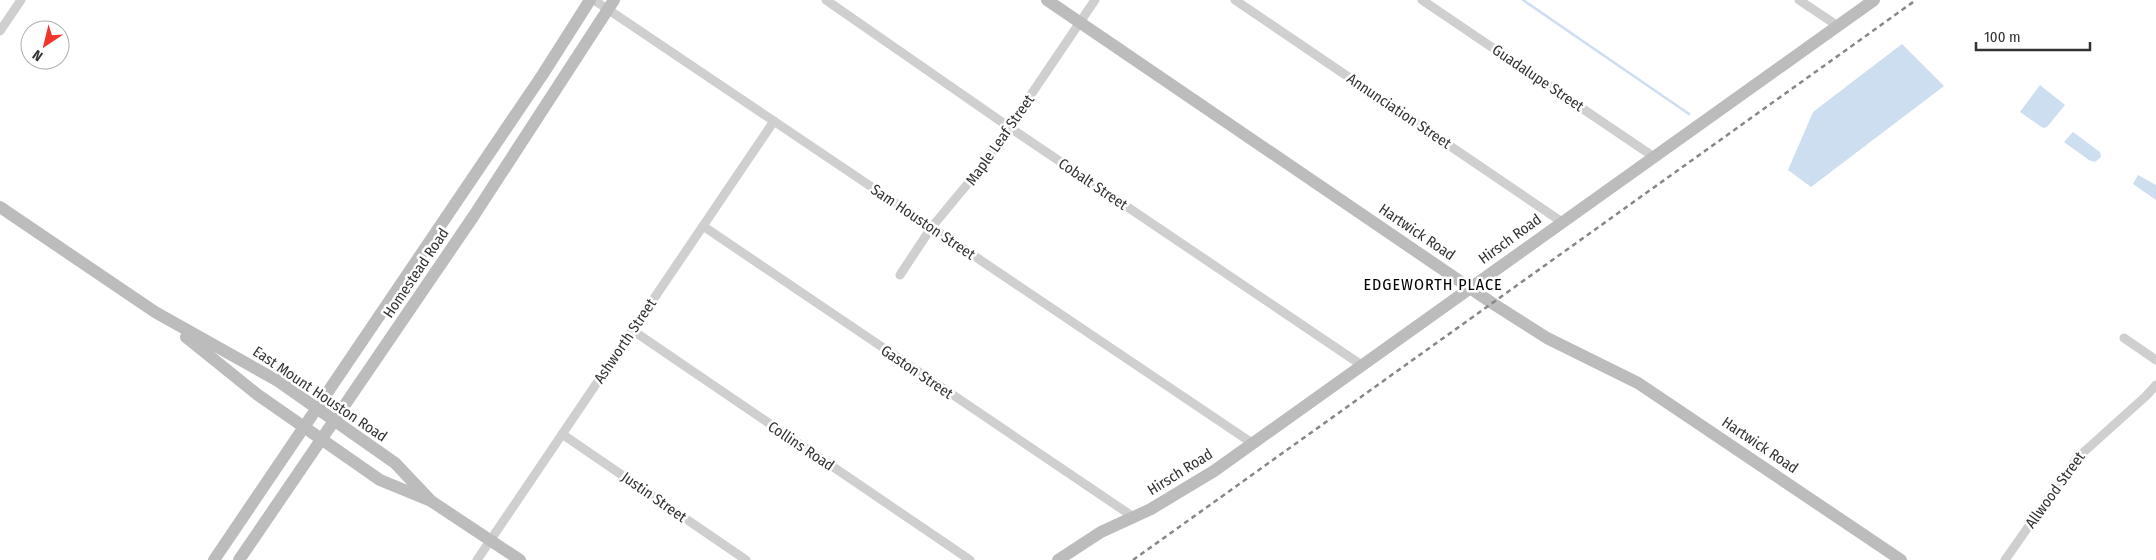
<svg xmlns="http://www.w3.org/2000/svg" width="2156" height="560" font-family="'Fira Sans Condensed',sans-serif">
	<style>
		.water { fill: #ccdef0 }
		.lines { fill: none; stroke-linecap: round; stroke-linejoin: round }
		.stream { stroke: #ccdef0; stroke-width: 2.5 }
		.street { stroke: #cfcfcf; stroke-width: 9 }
		.secondary { stroke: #bcbcbc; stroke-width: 12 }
		.rail { stroke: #878787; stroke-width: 2.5; stroke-dasharray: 5 4; stroke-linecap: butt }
		.labels { text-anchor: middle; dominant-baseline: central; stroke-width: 5; stroke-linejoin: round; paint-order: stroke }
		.street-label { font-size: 15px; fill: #323232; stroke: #fff }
		.neighbourhood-label { font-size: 16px; letter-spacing: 1px; fill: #000; stroke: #fff }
	</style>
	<rect width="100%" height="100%" fill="#fff"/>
	<!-- water -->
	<g class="water">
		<path d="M1902 44 1944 86 1811 187 1788 170 1813 112Z"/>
		<path d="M2040 85 2065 105 2047 127 2043 128 2020 112Z"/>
		<path d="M2073 132 2100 152 2101 157 2095 162 2089 160 2064 142Z"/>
		<path d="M2138 175 2156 185V200L2133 184Z"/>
	</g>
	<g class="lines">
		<!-- stream -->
		<path class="stream" d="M1523 0 1689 114"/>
		<!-- street -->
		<g class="street">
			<path d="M594 0 1252 443"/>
			<path d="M826 0 1009 127 1363 366"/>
			<path d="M1235 0 1562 222"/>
			<path d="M1422 0 1654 157"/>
			<path d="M1799 0 1838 26"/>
			<path d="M0 31 21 0"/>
			<path d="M703 226 1132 516"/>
			<path d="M900 275 931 228 984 164 1095 0"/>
			<path d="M632 330 970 560"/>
			<path d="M2124 338 2156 360"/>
			<path d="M562 434 746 560"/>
			<path d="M477 560 774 121"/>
			<path d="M2005 560 2076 459 2146 396 2156 385"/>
		</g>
		<!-- secondary -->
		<g class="secondary">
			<path d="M1047 0 1492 303 1547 338 1638 383 1901 560"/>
			<path d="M0 207 155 312 278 381 395 463 431 501"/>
			<path d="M186 337 258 395 380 480 431 501 520 560"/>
			<path d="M214 560 543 74 590 0"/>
			<path d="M239 560 473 217 614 0"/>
			<path d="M1058 560 1101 532 1151 509 1214 471 1874 0"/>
		</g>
		<!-- rail -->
		<path class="rail" d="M1133 560 1916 0"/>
	</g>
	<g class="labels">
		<!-- street labels -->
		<g class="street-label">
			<text transform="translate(1538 78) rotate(34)">Guadalupe Street</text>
			<text transform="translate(1399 111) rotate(34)">Annunciation Street</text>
			<text transform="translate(1000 140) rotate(-55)">Maple Leaf Street</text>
			<text transform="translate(1093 184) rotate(34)">Cobalt Street</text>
			<text transform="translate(923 222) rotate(34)">Sam Houston Street</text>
			<text transform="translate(1417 232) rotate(34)">Hartwick Road</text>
			<text transform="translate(1510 239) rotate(-36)">Hirsch Road</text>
			<text transform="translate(416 273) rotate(-56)">Homestead Road</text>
			<text transform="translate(625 341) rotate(-56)">Ashworth Street</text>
			<text transform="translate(917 372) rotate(34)">Gaston Street</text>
			<text transform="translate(320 394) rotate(34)">East Mount Houston Road</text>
			<text transform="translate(1760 445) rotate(34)">Hartwick Road</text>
			<text transform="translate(801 446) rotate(34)">Collins Road</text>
			<text transform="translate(1180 472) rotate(-32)">Hirsch Road</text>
			<text transform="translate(2055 490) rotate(-54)">Allwood Street</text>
			<text transform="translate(654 497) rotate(35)">Justin Street</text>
		</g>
		<!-- neighbourhood labels -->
		<g class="neighbourhood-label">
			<text x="1433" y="284">EDGEWORTH PLACE</text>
		</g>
	</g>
	<!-- north arrow -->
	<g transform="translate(45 45) rotate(215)"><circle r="24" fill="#ffffff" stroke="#adadad"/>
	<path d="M0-4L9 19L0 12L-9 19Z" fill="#f2342b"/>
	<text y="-8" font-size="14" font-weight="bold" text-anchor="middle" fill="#323232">N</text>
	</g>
	<!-- scale -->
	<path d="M1976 42v8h114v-8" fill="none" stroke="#323232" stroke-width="2.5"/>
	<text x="1984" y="42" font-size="15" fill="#323232" stroke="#ffffff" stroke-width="4" paint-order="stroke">100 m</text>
</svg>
